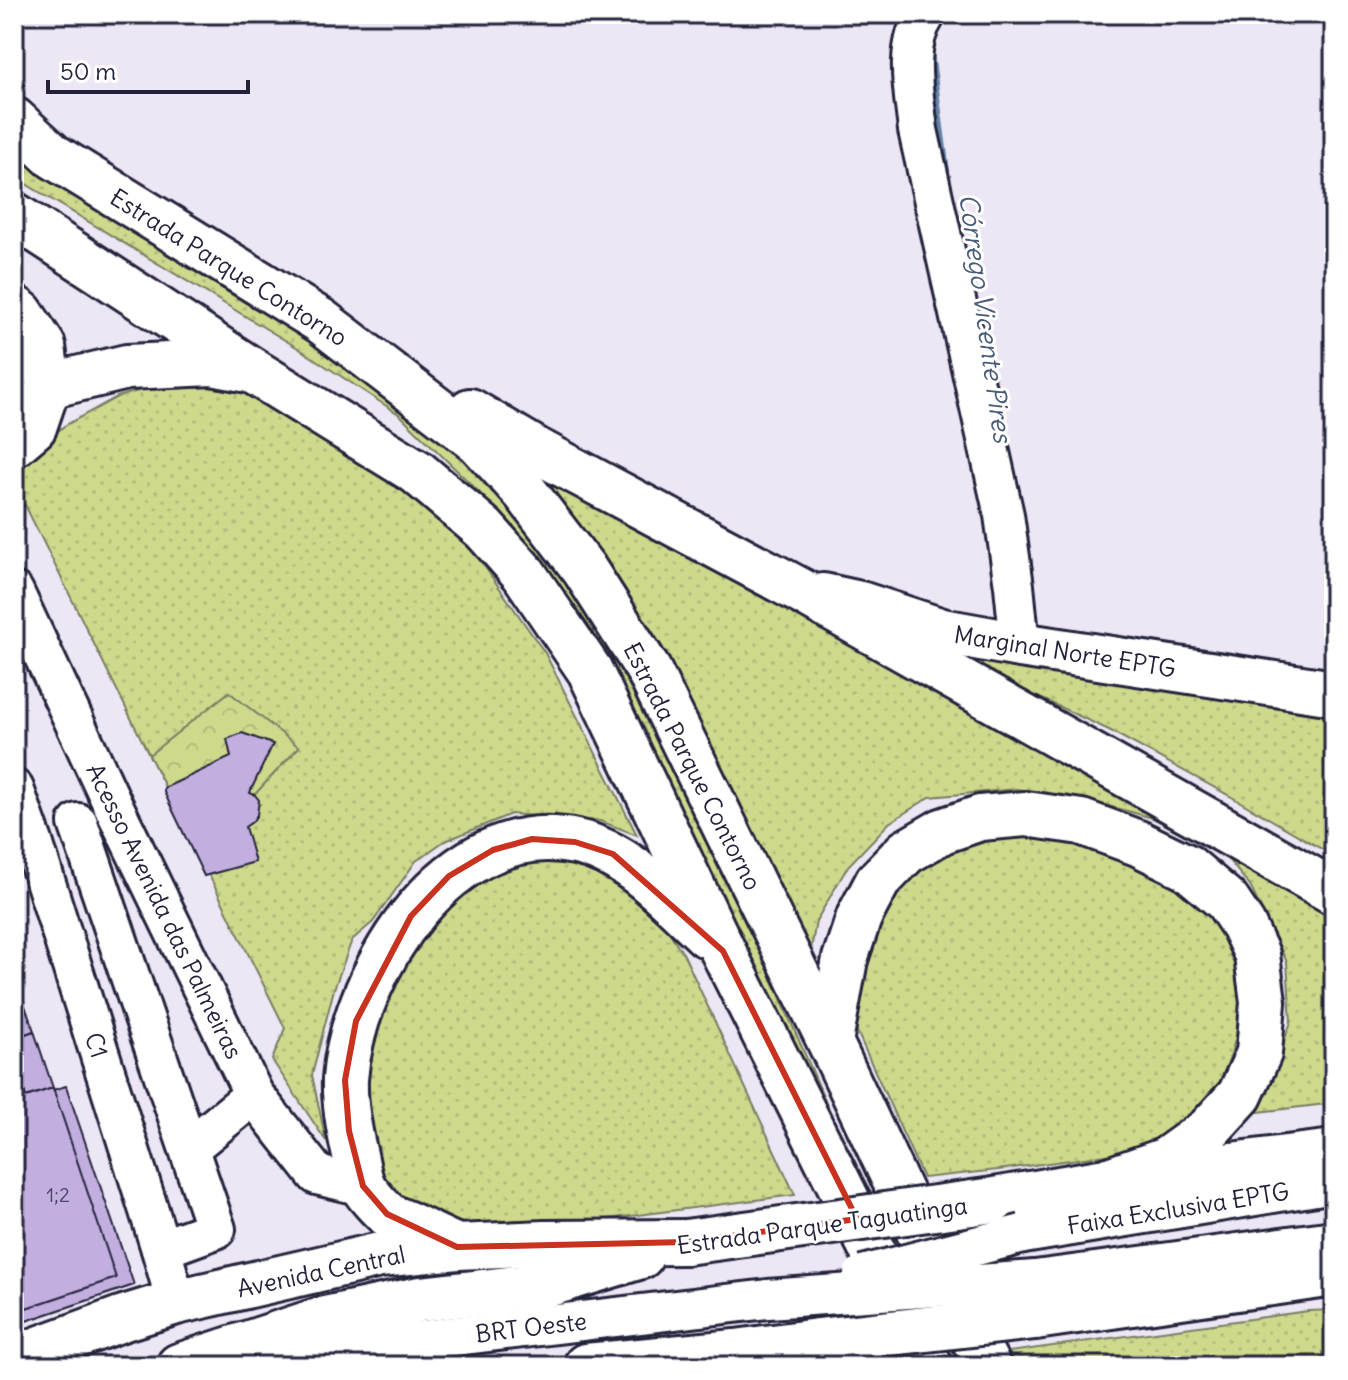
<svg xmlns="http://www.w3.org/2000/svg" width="1348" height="1380" font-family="Delius,sans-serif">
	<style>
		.grass { fill: url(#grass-dots); stroke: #787e64; stroke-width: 2 }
		.park { fill: url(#park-crowns); stroke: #787e64; stroke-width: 2 }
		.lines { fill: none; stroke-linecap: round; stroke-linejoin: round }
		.stream { stroke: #6383a6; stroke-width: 8 }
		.building { fill: #c2afdf; stroke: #22223b; stroke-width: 2 }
		.minor-casing { stroke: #22223b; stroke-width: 44 }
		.major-casing { stroke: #22223b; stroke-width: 50 }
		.highway-casing { stroke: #22223b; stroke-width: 50 }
		.minor { stroke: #fff; stroke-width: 38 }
		.major { stroke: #fff; stroke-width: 44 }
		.highway { stroke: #fff; stroke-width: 44 }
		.minor-bridge-casing { stroke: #22223b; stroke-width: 44; stroke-linecap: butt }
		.highway-bridge-casing { stroke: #22223b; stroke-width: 50; stroke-linecap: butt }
		.minor-bridge { stroke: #fff; stroke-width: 38 }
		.highway-bridge { stroke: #fff; stroke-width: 44 }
		.marked { fill: none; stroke: #c8321e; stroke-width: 6; stroke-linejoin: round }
		.labels { text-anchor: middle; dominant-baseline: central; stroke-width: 6; stroke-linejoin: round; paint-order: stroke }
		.number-label { font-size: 20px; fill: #4a4564 }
		.street-label { font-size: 24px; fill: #22223b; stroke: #fff }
		.water-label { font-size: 26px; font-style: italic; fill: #485b79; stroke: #fff }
	</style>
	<defs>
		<pattern id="grass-dots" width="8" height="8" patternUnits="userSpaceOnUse" patternTransform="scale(2)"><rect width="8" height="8" fill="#ced98c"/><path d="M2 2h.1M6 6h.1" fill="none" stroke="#b1ba7a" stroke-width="1.8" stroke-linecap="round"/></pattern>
		<pattern id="park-crowns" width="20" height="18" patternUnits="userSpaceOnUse" patternTransform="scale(2)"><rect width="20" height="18" fill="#ced98c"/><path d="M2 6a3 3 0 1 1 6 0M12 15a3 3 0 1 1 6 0" fill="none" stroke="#b1ba7a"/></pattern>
	</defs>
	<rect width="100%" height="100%" fill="#ede7f5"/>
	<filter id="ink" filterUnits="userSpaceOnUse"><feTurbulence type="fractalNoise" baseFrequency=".0125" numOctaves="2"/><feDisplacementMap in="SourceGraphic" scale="16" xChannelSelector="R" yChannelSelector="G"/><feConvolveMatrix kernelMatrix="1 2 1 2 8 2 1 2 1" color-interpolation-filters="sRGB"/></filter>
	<g filter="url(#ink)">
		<!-- grass -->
		<g class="grass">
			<path d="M14 151 56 184 406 396 552 546 665 749 740 905 861 1183 955 1366H940L539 561 481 494 400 415 298 348 21 181 14 171Z"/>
			<path d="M194 375 257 383 393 468 468 543 545 653 637 835 600 821 511 814 443 842 416 861 373 922 352 940 334 989 312 1075 326 1141 272 1060 285 1028 25 505 14 510V470L18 464 64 426 117 397Z"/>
			<path d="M415 384 1334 911V1103L1258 1112 1291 1022 1287 962 1250 886 1227 858 1153 818 1082 799 1016 789 930 797 889 823 848 866 816 921 807 973 685 714Z"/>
			<path d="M881 624 1334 709V856L1230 796 1109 730Z"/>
			<path d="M989 829 1104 844 1202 902 1238 955 1242 1015 1231 1054 1216 1093 1192 1119 1142 1150 998 1170 923 1178 850 1016 854 967 896 876Z"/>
			<path d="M545 856 615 875 658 915 684 955 795 1195 481 1235 402 1199 379 1169 358 1111 371 1012 448 889Z"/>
			<path d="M1334 1310V1366H1016L1009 1352 1308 1311Z"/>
		</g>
		<!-- park -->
		<path class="park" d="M229 692 299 747 199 854 149 755Z"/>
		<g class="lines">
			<!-- stream -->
			<path class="stream" d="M930 53 946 171"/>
		</g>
		<!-- building -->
		<g class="building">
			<path d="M242 733 273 744 251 790 250 793 255 795 259 800 257 815 252 822 245 827 255 862 204 876 164 792V788L231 757 227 739Z"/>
			<path d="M14 975 34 1031 14 1038Z"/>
			<path d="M34 1031 53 1088 26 1097 23 1088 19 1089 22 1098 14 1101V1078L22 1075 19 1068 14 1070V1038Z"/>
			<path d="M66 1086 134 1285 14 1325V1102Z"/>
			<path d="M53 1088 116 1278 14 1312V1101Z"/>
		</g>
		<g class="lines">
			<!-- minor casing -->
			<g class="minor-casing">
				<g id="minor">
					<path d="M926 14C903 48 914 92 918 130L1004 515 1014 586 1020 645"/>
					<path d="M14 592 113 805 254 1095 317 1175 363 1186"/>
					<path d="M14 789 33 842 161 1249 176 1302"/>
					<path d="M78 823 216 1229 161 1249"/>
					<path d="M189 1148 254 1095"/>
					<path d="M1023 1234 1334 1183"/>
					<path d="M1035 1280 1334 1240"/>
					<path d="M297 1366 388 1344 768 1299"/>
				</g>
			</g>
			<!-- major casing -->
			<g class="major-casing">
				<g id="major">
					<path d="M14 308 21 313 43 346 48 386 34 427 14 444"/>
					<path d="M48 386 127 367 212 363 253 371"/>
					<path d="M823 596 860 604 942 631 1020 645 1334 693"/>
					<path d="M14 1358 124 1318 176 1302 380 1255 457 1247 545 1243 686 1242"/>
					<path d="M179 1366 320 1320 420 1299 546 1285 641 1256"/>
					<path d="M586 1366 736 1352"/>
				</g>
			</g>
			<!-- highway casing -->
			<g class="highway-casing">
				<g id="highway">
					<path d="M14 120 53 156 321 321 479 442 525 492 584 569 649 671 830 1042 933 1262 988 1366"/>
					<path d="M14 215 253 371 417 472 484 529 524 574 590 671 723 951 930 1366"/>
					<path d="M470 411 536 450 799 590 1334 892"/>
					<path d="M830 1042 845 959 859 917 878 881 906 852 942 831 980 818 1026 814 1081 822 1138 843 1187 867 1227 901 1243 925 1257 955 1263 1002 1259 1053 1240 1095 1208 1130 1166 1160 1106 1181"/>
					<path d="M994 1200 1106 1181 1334 1152"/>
					<path d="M457 1247C441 1240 425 1232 408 1224 401 1221 392 1218 387 1214 381 1209 366 1193 363 1186 358 1176 357 1162 354 1151 349 1129 344 1102 345 1079 353 971 451 815 576 842 629 853 669 900 707 935"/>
					<path d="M1035 1317 1334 1274"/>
					<path d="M712 1366 736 1352 818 1341"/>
				</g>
			</g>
			<!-- minor -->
			<use href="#minor" class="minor"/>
			<!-- major -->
			<use href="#major" class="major"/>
			<!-- highway -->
			<use href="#highway" class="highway"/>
			<!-- minor-bridge casing -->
			<g class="minor-bridge-casing">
				<g id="minor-bridge">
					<path d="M863 1275 1023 1234"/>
					<path d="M768 1299 1035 1280"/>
				</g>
			</g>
			<!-- highway-bridge casing -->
			<g class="highway-bridge-casing">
				<g id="highway-bridge">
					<path d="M686 1242 994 1200"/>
					<path d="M818 1341 1035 1317"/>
				</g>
			</g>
			<!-- minor-bridge -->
			<use href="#minor-bridge" class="minor-bridge"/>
			<!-- highway-bridge -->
			<use href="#highway-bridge" class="highway-bridge"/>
		</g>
	</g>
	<!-- marked area -->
	<path class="marked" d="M532 839 575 842 613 854 723 951 857 1219 686 1242 457 1247 387 1214 363 1186 349 1131 345 1080 356 1021 411 916 449 876 493 850Z"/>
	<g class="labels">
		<!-- number labels -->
		<g class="number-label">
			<text x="58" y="1194">1;2</text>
		</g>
		<!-- street labels -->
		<g class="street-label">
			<text transform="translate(229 267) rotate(32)">Estrada Parque Contorno</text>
			<text transform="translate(1065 651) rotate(9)">Marginal Norte EPTG</text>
			<text transform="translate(693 766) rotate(63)">Estrada Parque Contorno</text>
			<text transform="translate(165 911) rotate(64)">Acesso Avenida das Palmeiras</text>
			<text transform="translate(97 1045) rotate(72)">C1</text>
			<text transform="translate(1178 1208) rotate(-9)">Faixa Exclusiva EPTG</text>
			<text transform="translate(822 1225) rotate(-8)">Estrada Parque Taguatinga</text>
			<text transform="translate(321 1271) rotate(-12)">Avenida Central</text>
			<text transform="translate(531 1327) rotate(-7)">BRT Oeste</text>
		</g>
		<!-- water labels -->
		<g class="water-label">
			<text transform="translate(986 318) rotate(82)">Córrego Vicente Pires</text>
		</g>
	</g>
	<!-- margin -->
	<rect width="1348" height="1380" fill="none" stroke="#fff" stroke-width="48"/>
	<rect x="24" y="24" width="1300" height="1332" fill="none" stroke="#22223b" stroke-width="3" filter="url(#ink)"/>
	<!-- scale -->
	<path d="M48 80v12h200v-12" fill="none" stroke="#22223b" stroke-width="4"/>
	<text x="60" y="80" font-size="24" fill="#22223b" stroke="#ffffff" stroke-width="6" paint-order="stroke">50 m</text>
</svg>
